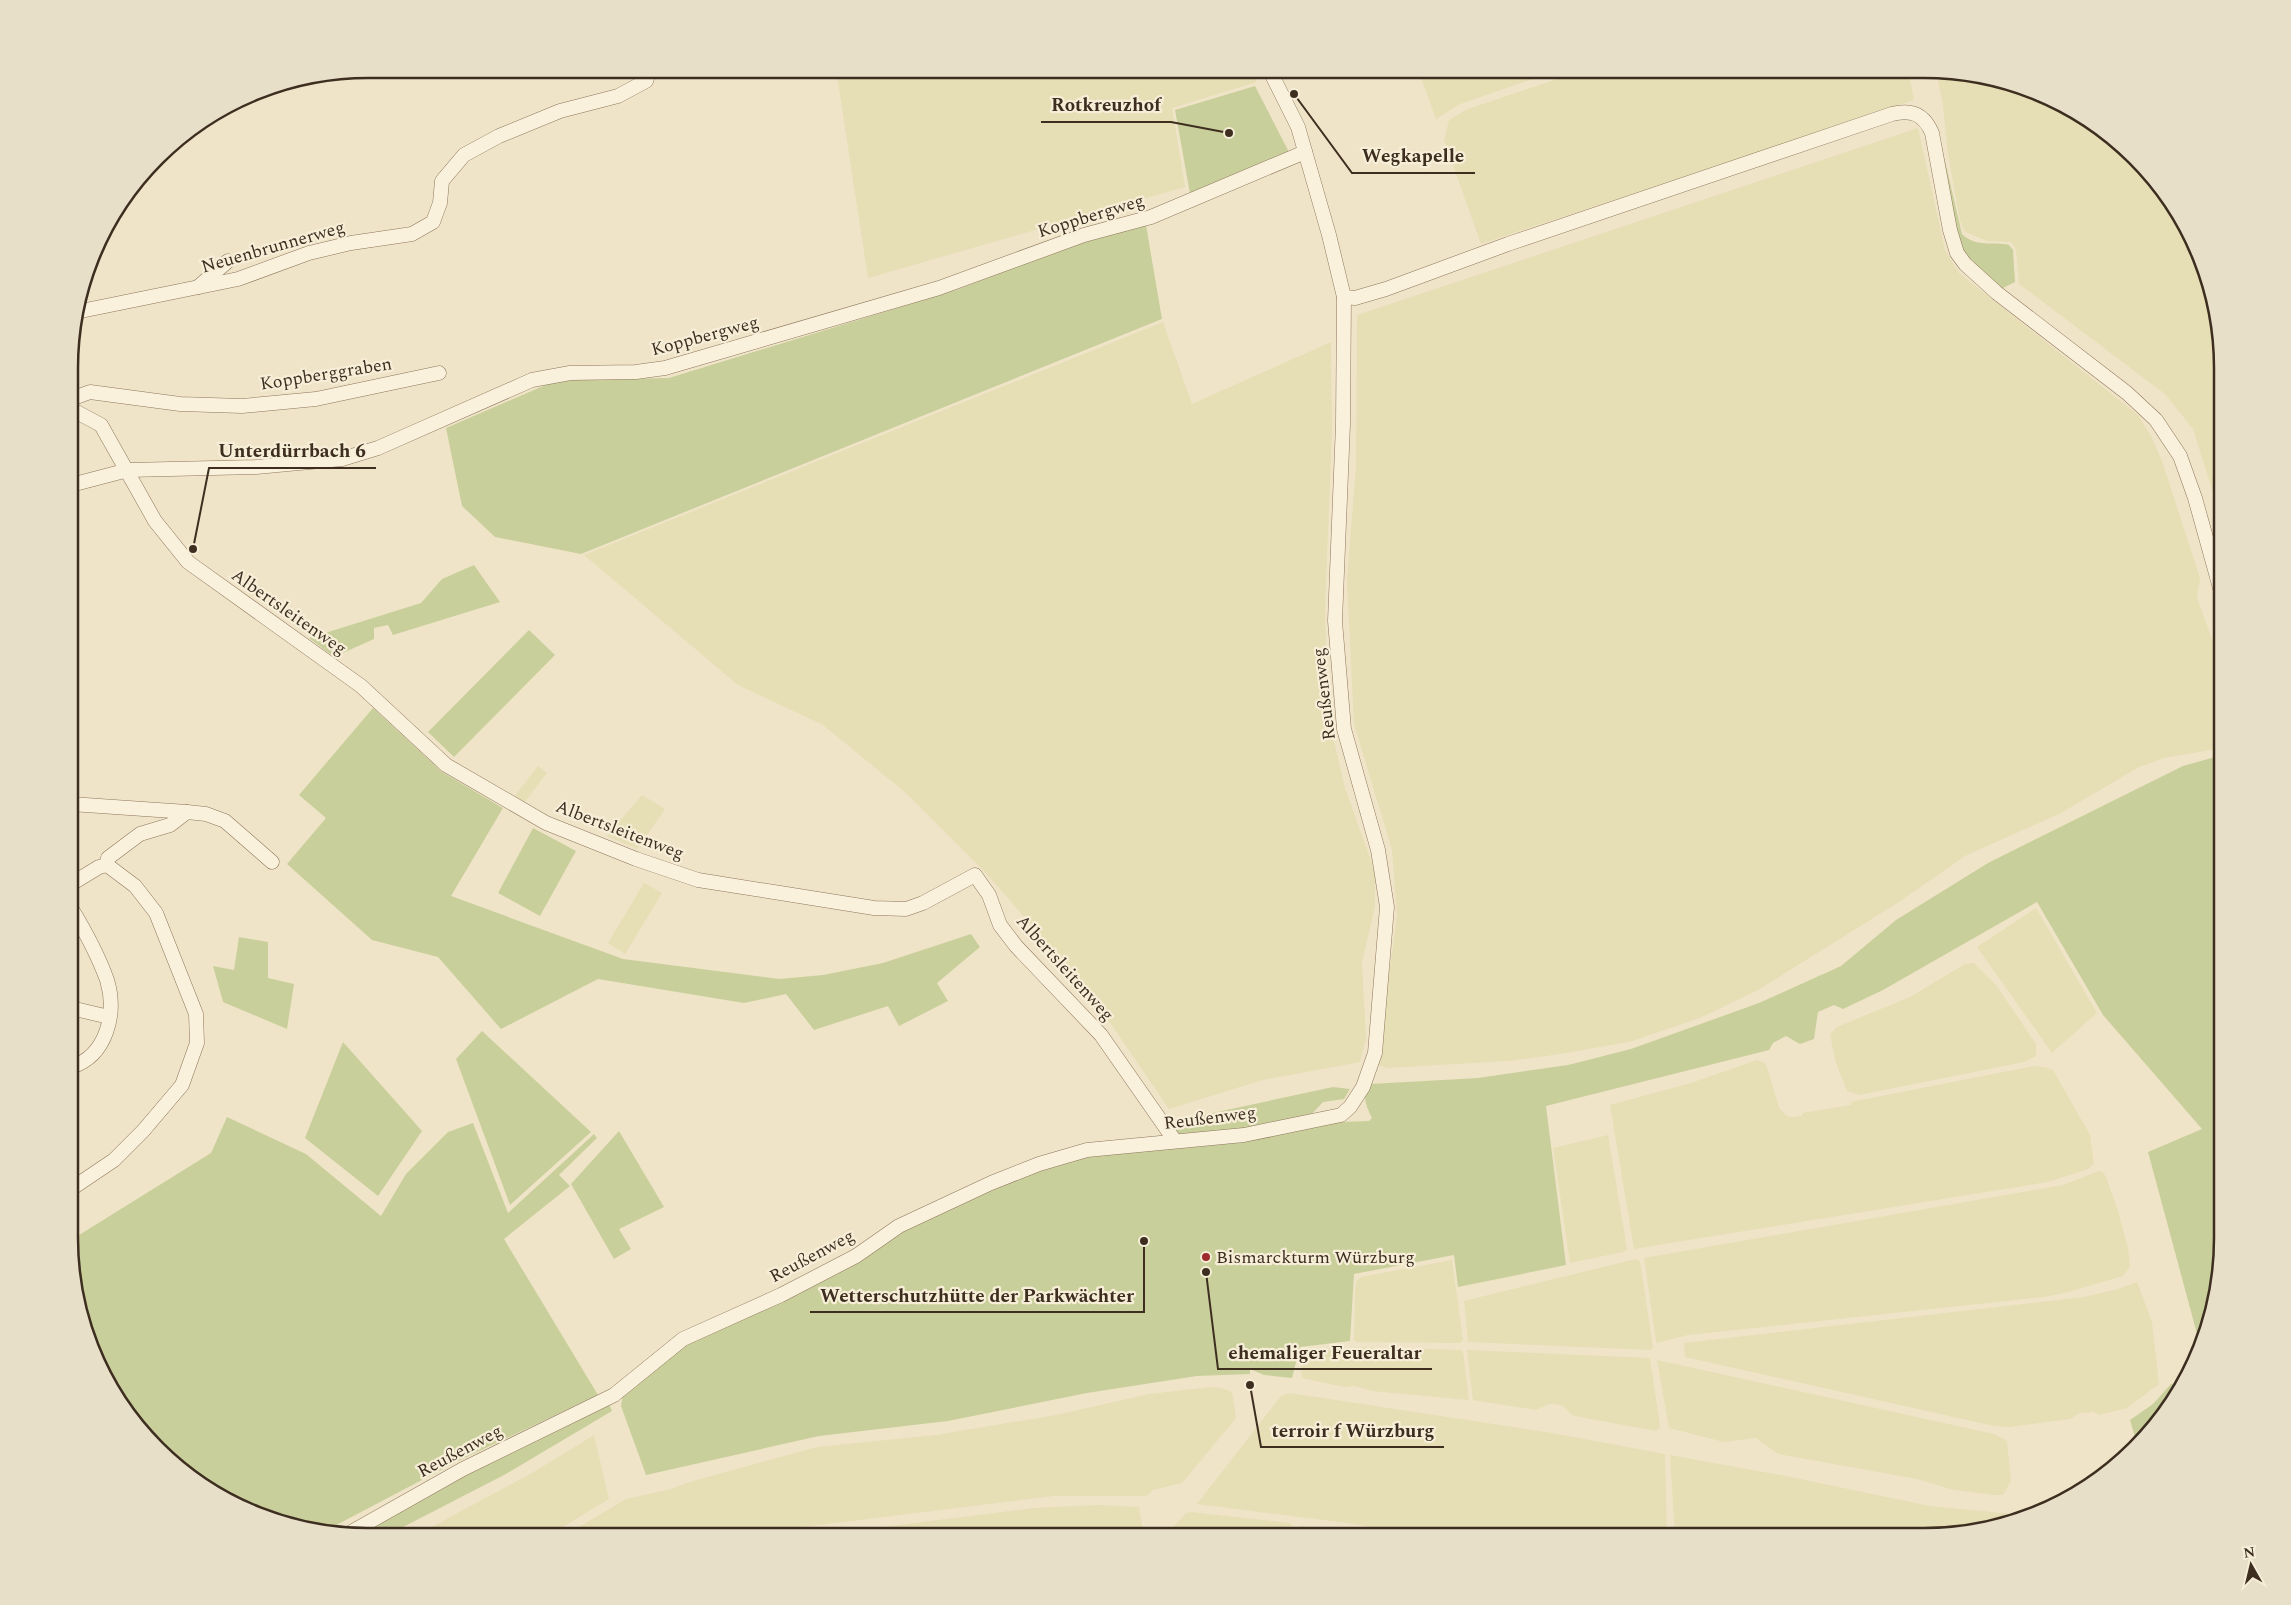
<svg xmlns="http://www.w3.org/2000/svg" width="2291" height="1605" font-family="Spectral,serif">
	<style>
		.farmland { fill: #e6deb5 }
		.green { fill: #c9cf9b }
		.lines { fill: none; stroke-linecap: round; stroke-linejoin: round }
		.minor-casing { stroke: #8d765c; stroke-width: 15 }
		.minor { stroke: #faf1dc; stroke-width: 14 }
		.poi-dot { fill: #9e2a2b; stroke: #f7eed8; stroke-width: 2 }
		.labels { text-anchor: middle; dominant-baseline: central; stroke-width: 4.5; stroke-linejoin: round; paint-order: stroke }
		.street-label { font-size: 18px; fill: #3d2e20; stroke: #f7eed8 }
		.poi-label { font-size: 18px; fill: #3d2e20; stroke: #f7eed8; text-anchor: start }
		.rim { fill: none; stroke: #3d2e20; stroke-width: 2.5 }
		.leader { fill: none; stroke: #3d2e20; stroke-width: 2 }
		.callout-dot { fill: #3d2e20; stroke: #f7eed8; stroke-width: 2 }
		.callout-label { font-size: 19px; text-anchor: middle; font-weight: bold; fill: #3d2e20; stroke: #f7eed8; stroke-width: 4.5; stroke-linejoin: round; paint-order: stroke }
	</style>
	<rect width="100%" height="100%" fill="#f0e4c8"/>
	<!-- farmland -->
	<g class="farmland">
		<path d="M836 69H1249L1257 82 1172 108 1185 187 868 278Z"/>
		<path d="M1280 69H1318L1286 80Z"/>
		<path d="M1418 69H1562L1460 104 1436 119Z"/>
		<path d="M1587 69H1908L1914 100 1481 244 1444 140 1449 120 1468 109Z"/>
		<path d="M1936 69 2020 85 2105 130 2148 171 2191 235 2222 348V521L2193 429 2165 394 2019 284 2016 250 2011 242 1987 241 1965 232 1960 221 1948 154 1943 106Z"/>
		<path d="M1918 128 1945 250 1959 273 2138 415 2151 436 2162 461 2200 578 2197 597 2215 648 2222 646V748L2164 758 2139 767 2061 813 1965 856 1899 902 1758 990 1700 1018 1629 1042 1554 1055 1508 1061 1387 1068 1377 1064 1397 916 1392 850 1354 724 1347 580 1356 466 1357 315Z"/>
		<path d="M1163 322 1192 404 1331 342 1332 431 1325 609 1328 716 1345 788 1375 872V907L1362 962 1366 1039 1360 1062 1263 1080 1169 1109 1085 986 984 871 907 794 823 725 738 685 584 555Z"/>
		<path d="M538 766 547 773 523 804 514 797Z"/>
		<path d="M642 795 665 809 637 849 607 836Z"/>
		<path d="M644 883 662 893 625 954 608 943Z"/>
		<path d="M2036 908 2097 1013 2052 1053 1977 947Z"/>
		<path d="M1974 963 1996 985 2036 1044V1056L2024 1062 1859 1095 1847 1091 1835 1060 1830 1034 1837 1027 1910 997 1965 964Z"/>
		<path d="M1757 1060 1765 1063 1768 1070 1779 1108 1787 1116 1792 1117 1802 1116V1113L1851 1105V1102L2034 1066 2044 1067 2053 1070 2090 1135 2094 1164 2088 1169 2048 1182 1634 1249 1610 1105 1691 1083Z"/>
		<path d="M1608 1135 1627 1249 1623 1252 1570 1263 1553 1148Z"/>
		<path d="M2099 1171 2103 1172 2106 1177 2118 1211 2128 1248 2130 1266 2123 1276 2068 1292 2044 1297 1688 1335 1657 1343 1656 1341 1644 1258 2063 1185Z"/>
		<path d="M1636 1259 1640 1261 1653 1348 1651 1350 1468 1342 1464 1301Z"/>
		<path d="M1452 1260 1463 1340 1460 1343 1357 1342 1354 1340 1355 1293 1356 1282 1361 1277Z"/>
		<path d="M2137 1282 2152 1322 2159 1384 2127 1408 2099 1415 2093 1412 2080 1413 2070 1419 2009 1427 1994 1426 1685 1357 1684 1343 2084 1297 2118 1289Z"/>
		<path d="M1355 1347 1460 1350 1463 1352 1469 1400 1372 1391 1355 1386 1344 1387 1302 1378 1300 1355Z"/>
		<path d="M1467 1350 1650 1358 1660 1427 1656 1431 1580 1417 1572 1415 1563 1406 1555 1404H1549L1536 1410 1473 1400Z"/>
		<path d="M1657 1360 1994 1434 2007 1441 2011 1481 2003 1495H1994L1954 1490 1917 1479 1778 1454 1756 1438 1724 1442 1669 1428Z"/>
		<path d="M1211 1387 1225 1389 1232 1392 1236 1418 1182 1483 1153 1490 1146 1496H1054L795 1528 747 1536H564L626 1499 671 1489 693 1481 817 1447 936 1435 1056 1415 1149 1394Z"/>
		<path d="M1290 1393 1546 1432 1665 1454 1667 1536H1426L1347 1523 1197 1504 1281 1396Z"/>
		<path d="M594 1435 609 1499 548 1536H415L532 1473Z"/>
		<path d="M1670 1455 1786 1476 1930 1506 2013 1514 2014 1517H2024L2001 1526 1924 1536H1675Z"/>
		<path d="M1097 1505 1139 1507 1143 1531 1139 1536H811L1033 1508Z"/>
		<path d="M1190 1512 1291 1523 1292 1536H1165L1186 1513Z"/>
		<path d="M1300 1526 1352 1533 1370 1536H1301Z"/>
	</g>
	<!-- green -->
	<g class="green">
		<path d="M1255 86 1291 156 1191 199 1175 110Z"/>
		<path d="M1937 127 1962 234C1976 248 1992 241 2009 245L2013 250 2015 282 2001 289 1970 262 1956 237Z"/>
		<path d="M1146 225 1162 319 581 554 495 537 462 506 446 428 557 380 669 378 959 289 1072 244Z"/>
		<path d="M474 565 500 602 393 635 388 625 374 628V639L334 657 309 638 421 603 442 579Z"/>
		<path d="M529 630 555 655 454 757 428 732Z"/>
		<path d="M373 708 442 772 503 808 451 896 623 959 779 979 823 975 883 963 971 934 980 947 937 983 948 1001 899 1026 888 1006 814 1030 786 994 744 1003 598 979 501 1029 438 957 372 940 287 864 326 818 299 795Z"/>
		<path d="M2222 755V1257L2206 1334 2200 1345 2148 1152 2202 1129 2103 1015 2037 902 1883 990 1843 1009 1834 1005 1818 1012 1814 1039 1800 1044 1786 1036 1773 1043 1769 1050 1546 1106 1566 1265 1458 1287 1454 1255 1354 1274 1350 1341 1300 1347 1292 1378 1264 1375 1250 1369V1374L1197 1376 1087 1393 948 1421 819 1436 646 1475 621 1406 624 1388 665 1355 958 1202 1058 1163 1115 1151 1339 1122 1369 1121 1372 1118C1366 1105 1361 1096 1370 1084L1478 1078 1568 1065 1631 1049 1759 1003 1841 966 1896 920 1988 863 2183 766Z"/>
		<path d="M533 828 576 851 540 916 498 893Z"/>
		<path d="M239 937 268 942V978L294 984 287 1029 223 1002 213 966 234 970Z"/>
		<path d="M482 1031 591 1132 510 1205 456 1059Z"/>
		<path d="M343 1042 422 1131 378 1196 305 1138Z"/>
		<path d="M1333 1087 1350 1089 1344 1099 1323 1102 1309 1117 1234 1132 1175 1136V1121Z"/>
		<path d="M227 1117 306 1154 381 1216 406 1174 448 1132 473 1123 508 1213 594 1134 597 1138 559 1175 570 1186 504 1239 598 1395 458 1461 325 1531 271 1520 186 1475 109 1387 71 1276V1240L211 1153Z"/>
		<path d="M619 1131 664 1207 619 1229 631 1249 614 1259 571 1184Z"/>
		<path d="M2180 1382 2161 1419 2137 1444 2130 1420 2153 1404 2171 1384Z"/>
		<path d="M608 1401 612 1411 504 1475 407 1525 385 1536H354L445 1484Z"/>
	</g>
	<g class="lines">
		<!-- minor casing -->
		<g class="minor-casing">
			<g id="minor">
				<path d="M198 287 228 261"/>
				<path d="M1344 297 1355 298 1386 289 1508 244 1892 114C1911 109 1924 114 1932 133L1950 230 1957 253 1965 264 1997 293 2127 393 2156 420 2180 456 2195 498 2222 595"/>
				<path d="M76 312 238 279 309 253 351 243 412 234 433 222 440 203 442 181 464 155 499 136 560 111 618 96 646 81 650 69"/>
				<path d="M71 399 90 392 180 404 242 406 316 399 439 373"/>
				<path d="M71 409 101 425 155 521 188 562 361 686 446 765 546 823 636 859 698 880 874 908 906 909 923 903 975 875 989 895 1000 925 1016 946 1101 1035 1175 1141"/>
				<path d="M71 485 128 470 256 467 342 459 378 448 532 380 570 373 636 372 665 368 939 288 1084 235 1151 217 1305 152"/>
				<path d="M71 804 187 812"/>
				<path d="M107 865 108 858 140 834 170 825 187 812 206 814 225 821 272 862"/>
				<path d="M71 884 99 867 107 865 135 886 156 913 196 1014 197 1043 182 1085 143 1131 114 1160 71 1189"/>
				<path d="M71 908C85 931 98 955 107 980 117 1013 107 1056 71 1067"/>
				<path d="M71 1008 109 1017"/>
				<path d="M346 1535 463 1469 614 1395 683 1339 781 1295 856 1256 899 1226 991 1183 1039 1164 1087 1150 1244 1135 1341 1115 1350 1107 1363 1087 1375 1053 1387 907 1378 850 1344 729 1335 621 1343 424 1344 297 1329 235 1298 127 1269 69"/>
			</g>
		</g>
		<!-- minor -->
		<use href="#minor" class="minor"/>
	</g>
	<!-- markers -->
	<circle class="poi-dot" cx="1206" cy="1257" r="5"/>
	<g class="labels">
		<!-- street labels -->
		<g class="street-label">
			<text transform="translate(1091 216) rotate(-17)">Koppbergweg</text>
			<text transform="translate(273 247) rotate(-16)">Neuenbrunnerweg</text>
			<text transform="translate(705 336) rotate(-15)">Koppbergweg</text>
			<text transform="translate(326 374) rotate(-9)">Koppberggraben</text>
			<text transform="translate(289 612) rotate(35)">Albertsleitenweg</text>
			<text transform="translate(1324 694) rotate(-97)">Reußenweg</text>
			<text transform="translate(620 830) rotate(21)">Albertsleitenweg</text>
			<text transform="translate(1065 968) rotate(48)">Albertsleitenweg</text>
			<text transform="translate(1210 1118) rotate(-7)">Reußenweg</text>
			<text transform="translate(812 1256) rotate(-28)">Reußenweg</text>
			<text transform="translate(460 1451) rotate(-28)">Reußenweg</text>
		</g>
		<!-- poi labels -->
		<g class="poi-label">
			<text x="1216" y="1257">Bismarckturm Würzburg</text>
		</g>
	</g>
	<!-- crop -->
	<path d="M0 0H2291V1605H0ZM368 78H1924A290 290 0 0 1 2214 368V1238A290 290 0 0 1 1924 1528H368A290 290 0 0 1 78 1238V368A290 290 0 0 1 368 78Z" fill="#e8dfc9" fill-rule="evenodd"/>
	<path class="rim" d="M368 78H1924A290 290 0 0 1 2214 368V1238A290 290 0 0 1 1924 1528H368A290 290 0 0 1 78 1238V368A290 290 0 0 1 368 78Z"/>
	<!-- callouts -->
	<path class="leader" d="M1229 133L1171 122H1041M1294 94L1352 173H1475M193 549L209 468H376M1144 1241L1144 1312H810M1206 1272L1218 1369H1432M1250 1385L1261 1447H1444"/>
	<g class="callout-dot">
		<circle cx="1229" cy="133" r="5"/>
		<circle cx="1294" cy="94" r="5"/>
		<circle cx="193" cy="549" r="5"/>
		<circle cx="1144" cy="1241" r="5"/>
		<circle cx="1206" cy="1272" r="5"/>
		<circle cx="1250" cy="1385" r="5"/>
	</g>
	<g class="callout-label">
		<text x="1106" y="111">Rotkreuzhof</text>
		<text x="1413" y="162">Wegkapelle</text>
		<text x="292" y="457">Unterdürrbach 6</text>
		<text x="977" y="1302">Wetterschutzhütte der Parkwächter</text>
		<text x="1325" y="1359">ehemaliger Feueraltar</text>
		<text x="1353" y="1437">terroir f Würzburg</text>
	</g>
	<!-- north arrow -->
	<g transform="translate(2251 1565) rotate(352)" stroke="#f7eed8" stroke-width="4" paint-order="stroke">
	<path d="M0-4L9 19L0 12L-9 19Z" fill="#3d2e20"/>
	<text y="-8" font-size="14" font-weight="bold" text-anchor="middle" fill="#3d2e20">N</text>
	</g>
</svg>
